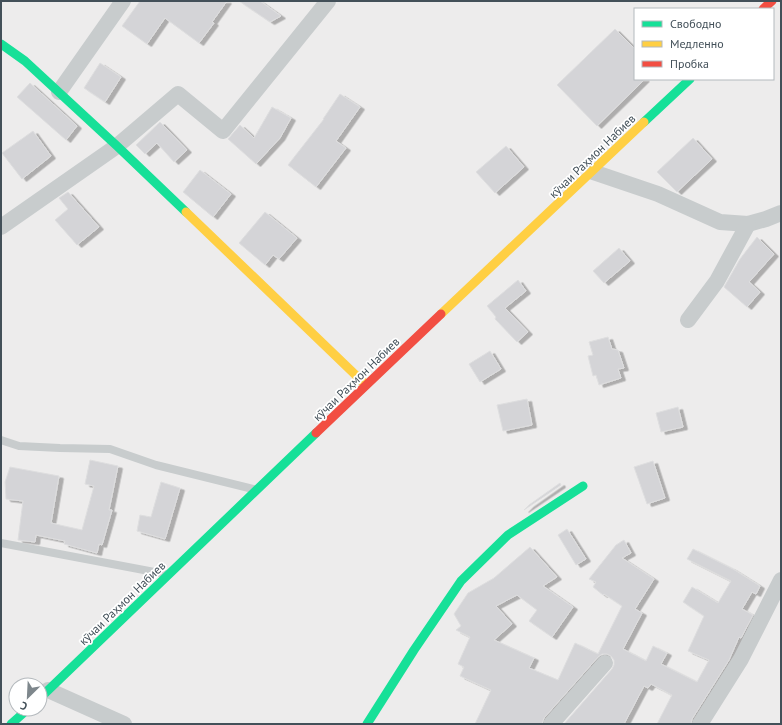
<svg xmlns="http://www.w3.org/2000/svg" width="782" height="725" font-family="'PT Sans',sans-serif">
	<style>
		.building { fill: #d4d4d7; stroke: #dededf; filter: url(#shadow) }
		.lines { fill: none; stroke-linecap: round; stroke-linejoin: round }
		.lane { stroke: #c8cccd; stroke-width: 8 }
		.street { stroke: #c8cccd; stroke-width: 16 }
		.fast { stroke: #16e098; stroke-width: 9 }
		.slow { stroke: #ffcf43; stroke-width: 9 }
		.jam { stroke: #f24e42; stroke-width: 9 }
		.labels { text-anchor: middle; dominant-baseline: central; stroke-width: 3.5; stroke-linejoin: round; paint-order: stroke }
		.street-label { font-size: 12px; fill: #435059; stroke: #fff }
	</style>
	<defs>
		<filter id="shadow"><feDropShadow dx="4.5" dy="2.5" stdDeviation="0" flood-color="#0004"/></filter>
	</defs>
	<rect width="100%" height="100%" fill="#edecec"/>
	<!-- building -->
	<g class="building">
		<path d="M140 1H227L212 22 214 23 199 43 165 18 147 44 122 26Z"/>
		<path d="M239 1H260L281 16 270 22Z"/>
		<path d="M615 29 635 49V79H645L597 126 557 85Z"/>
		<path d="M100 63 121 77 105 102 84 88Z"/>
		<path d="M30 83 77 126 66 140 17 97Z"/>
		<path d="M340 94 360 107 336 141 346 148 316 187 288 165 324 119H323Z"/>
		<path d="M272 107 291 118 280 138 256 164 228 139 240 125 254 138Z"/>
		<path d="M160 122 187 150 174 162 157 143 145 154 136 145Z"/>
		<path d="M33 131 51 156 22 179 2 153Z"/>
		<path d="M693 138 712 159 677 192 657 172Z"/>
		<path d="M506 146 524 167 495 193 476 172Z"/>
		<path d="M200 170 231 194 213 217 183 192Z"/>
		<path d="M68 192 99 227 77 245 55 220 68 209 59 198Z"/>
		<path d="M265 212 297 238 279 259 273 255 265 265 239 243Z"/>
		<path d="M757 237 774 254 749 282 760 292 747 307 724 287 740 259Z"/>
		<path d="M619 248 630 261 604 283 593 271Z"/>
		<path d="M518 280 526 291 505 308 528 332 517 342 495 319 496 317 487 306Z"/>
		<path d="M608 337 612 349 618 350 624 368 618 369 621 378 599 385 596 375 593 376 588 356 593 355 589 342Z"/>
		<path d="M490 351 501 369 480 382 469 364Z"/>
		<path d="M527 399 532 425 503 431 497 405Z"/>
		<path d="M678 407 683 427 661 432 656 413Z"/>
		<path d="M90 460 118 466 109 510H112L102 545 99 544 97 553 64 544 65 541 36 535 35 542 18 540 23 501 6 499 5 482 10 467 59 476 51 523 82 530 94 486 85 484Z"/>
		<path d="M653 461 665 498 647 504 634 467Z"/>
		<path d="M161 482 180 488 165 539 137 531 140 515 151 517Z"/>
		<path d="M560 483 561 485 524 510 529 505Z"/>
		<path d="M567 529 586 559 576 565 558 535Z"/>
		<path d="M624 540 631 553 622 558 654 579 635 609 642 613 623 649 646 661 653 646 667 653 661 664 697 682 709 660 688 651 704 616 683 602 692 587 718 603 731 581 687 559 693 549 733 569 760 586 756 594 752 592 742 609 753 615 741 638 739 637 729 660 692 719 691 724H657L672 695 651 684 648 688 644 686 624 724H564L612 669 614 665V660L611 656 607 654H602L598 657 544 718 542 724H475L491 690 460 676 464 667 458 664 470 637 456 630 461 626 454 614 468 593 494 578 530 547 557 577 543 586 573 607 552 637 529 621 537 610 517 595 496 606 512 624 494 640 534 658 529 668 558 680 575 643 598 654 622 606 604 594 603 595 593 587 596 582 589 579 616 545Z"/>
	</g>
	<g class="lines">
		<!-- lane -->
		<g class="lane">
			<path d="M1 440 19 446 60 448 110 449 156 465 253 489"/>
			<path d="M1 543 165 574"/>
		</g>
		<!-- street -->
		<g class="street">
			<path d="M59 92 123 1"/>
			<path d="M593 172 658 194 720 222 748 224 766 219 781 213"/>
			<path d="M1 227 117 146 178 94 223 131 328 1"/>
			<path d="M688 320 717 281 748 224"/>
			<path d="M48 690 124 724"/>
			<path d="M551 724 605 663"/>
			<path d="M700 724 741 659 781 580"/>
		</g>
		<!-- fast -->
		<g class="fast">
			<path d="M1 44 25 61 117 146 186 212"/>
			<path d="M644 122 690 79"/>
			<path d="M40 698 316 433"/>
			<path d="M11 724 28 709"/>
			<path d="M367 724 414 650 461 581 508 535 583 486"/>
		</g>
		<!-- slow -->
		<g class="slow">
			<path d="M186 212 366 385"/>
			<path d="M441 314 644 122"/>
		</g>
		<!-- jam -->
		<g class="jam">
			<path d="M763 9 772 1"/>
			<path d="M316 433 441 314"/>
		</g>
	</g>
	<g class="labels">
		<!-- street labels -->
		<g class="street-label">
			<text transform="translate(592 156) rotate(-44)">кӯчаи Раҳмон Набиев</text>
			<text transform="translate(356 379) rotate(-44)">кӯчаи Раҳмон Набиев</text>
			<text transform="translate(122 603) rotate(-44)">кӯчаи Раҳмон Набиев</text>
		</g>
	</g>
	<!-- border -->
	<rect width="782" height="725" fill="none" stroke="#435059" stroke-width="4"/>
	<!-- legend -->
	<rect x="634" y="8" width="140" height="72" fill="#ffffff" stroke="#b4b9bd"/>
	<rect x="642" y="21" width="20" height="6" fill="#16e098" stroke="#b4b9bd"/>
	<text x="670" y="28" font-size="12" fill="#435059">Свободно</text>
	<rect x="642" y="41" width="20" height="6" fill="#ffcf43" stroke="#b4b9bd"/>
	<text x="670" y="48" font-size="12" fill="#435059">Медленно</text>
	<rect x="642" y="61" width="20" height="6" fill="#f24e42" stroke="#b4b9bd"/>
	<text x="670" y="68" font-size="12" fill="#435059">Пробка</text>
	<!-- north arrow -->
	<g transform="translate(28 697) rotate(204)"><circle r="19" fill="#ffffff" stroke="#b4b9bd"/>
	<path d="M0-3L7 15L0 10L-7 15Z" fill="#7e878c"/>
	<text y="-6" font-size="11" font-weight="bold" text-anchor="middle" fill="#435059">С</text>
	</g>
</svg>
